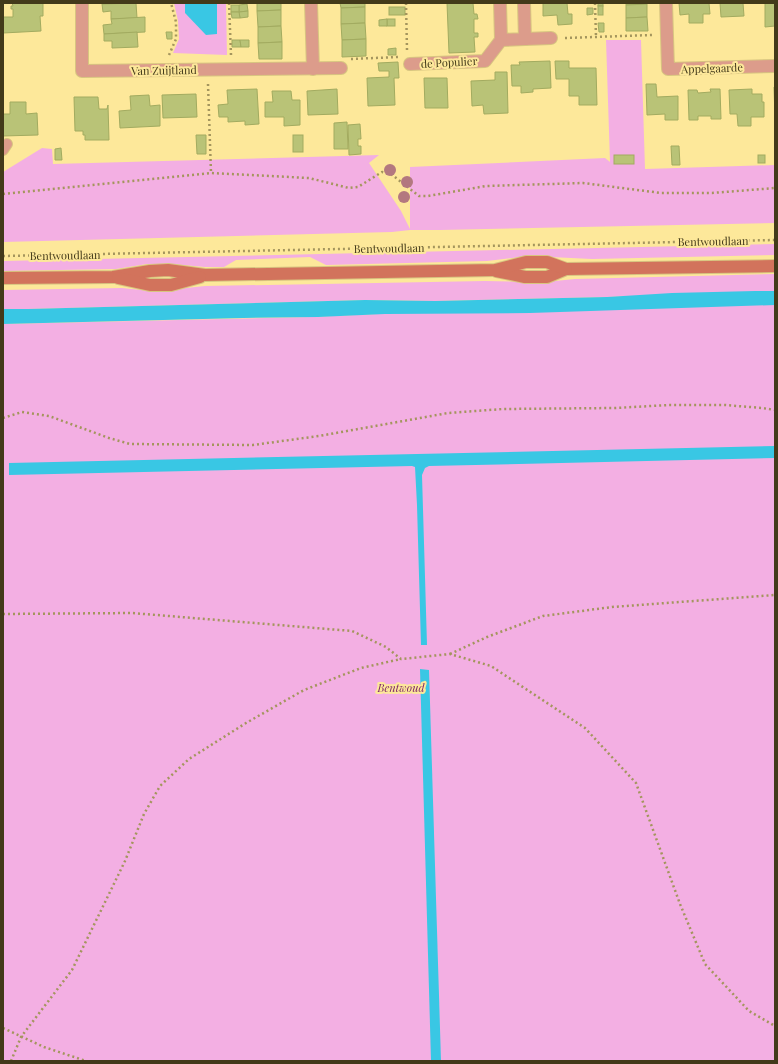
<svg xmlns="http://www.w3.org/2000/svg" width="778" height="1064" font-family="'Playfair Display',serif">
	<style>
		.green { fill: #f3afe3 }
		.water { fill: #39c7e4 }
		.building { fill: #b9c377; stroke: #a2ab60 }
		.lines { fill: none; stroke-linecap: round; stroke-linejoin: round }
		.lane-casing { stroke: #d8c580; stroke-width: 12 }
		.street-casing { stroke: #d8c580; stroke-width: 14 }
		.secondary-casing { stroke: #d8c580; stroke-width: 14 }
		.path { stroke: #a4955d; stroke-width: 2.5; stroke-dasharray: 2 3; stroke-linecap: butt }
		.lane { stroke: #dc9c8b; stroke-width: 10 }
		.street { stroke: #dc9c8b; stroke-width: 12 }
		.secondary { stroke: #d2735c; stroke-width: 12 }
		.tree { fill: #b3787f }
		.labels { text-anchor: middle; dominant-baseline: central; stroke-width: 4; stroke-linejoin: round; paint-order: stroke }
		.street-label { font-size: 11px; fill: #433a1a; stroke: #fde89a }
		.park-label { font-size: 11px; font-style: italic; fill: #771c69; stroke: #fde89a }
	</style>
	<rect width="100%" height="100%" fill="#fde89a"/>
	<!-- green -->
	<g class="green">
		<path d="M174 3H185V13L217 34V3H226L227 55 173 53 179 39 178 21Z"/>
		<path d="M606 40H641L645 169 775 165V223L440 230H410L392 232 3 242V172L42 148 52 149 53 164 379 155 369 163 401 211 410 229V167L605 158 610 162Z"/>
		<path d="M775 244V255L592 259 529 256 487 261 326 265 310 257 236 260 224 267H205L172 264H147L116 269 3 271V261Z"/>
		<path d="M775 274V291L607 297 435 301 365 300 28 309H3V290L122 288 151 291 168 290 205 286 485 281 545 282 575 279Z"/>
		<path d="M775 296V1061H3V324L311 317Z"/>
	</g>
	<!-- water -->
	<g class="water">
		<path d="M185 3H217V34L206 35 185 13Z"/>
		<path d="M755 291H775V305L530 313 385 314 318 317 243 318 3 324V309H28L365 300 435 301 607 297 672 293Z"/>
		<path d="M775 446V458L429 466 425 468 422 475 427 645H421L417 505 415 467 412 466 9 475V463Z"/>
		<path d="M420 669 429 670 441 1061H431Z"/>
	</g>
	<!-- building -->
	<g class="building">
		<path d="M12 3H43V16H40L41 31 3 33V17H13V9H11V6H13Z"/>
		<path d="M102 3H136L102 4Z"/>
		<path d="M136 3 137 18 111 19V11L103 12 102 4Z"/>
		<path d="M257 3H281V10L257 11Z"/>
		<path d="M340 3H365V7L341 8Z"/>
		<path d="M447 3H473L474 14H477L478 19H474V33H478V37H474L475 52 449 53Z"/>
		<path d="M543 3H567L568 14H572V24L558 25 557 15 543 16Z"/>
		<rect x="598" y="3" width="5" height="3"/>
		<path d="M626 3H647V4L626 5Z"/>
		<path d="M679 3H709L710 14H703V23H689V14L680 15Z"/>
		<path d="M720 3H743L744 16 721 17Z"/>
		<path d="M765 3H775V26L765 27Z"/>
		<path d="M247 4 248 11 239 12V5Z"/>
		<path d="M647 4V17L626 18V5Z"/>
		<rect x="231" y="5" width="8" height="7"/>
		<rect x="598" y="6" width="5" height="9"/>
		<path d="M365 7V23L341 24V8Z"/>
		<rect x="389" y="7" width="16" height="8"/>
		<path d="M587 8H593V14L587 15Z"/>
		<path d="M281 10V26L258 27 257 11Z"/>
		<path d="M248 11V17L240 18 239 12Z"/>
		<path d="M231 12H239L240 18H232Z"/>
		<path d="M145 17V32L104 34 103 25 112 24 111 19Z"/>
		<path d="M647 17 648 31H626V18Z"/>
		<rect x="387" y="19" width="8" height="7"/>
		<path d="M387 19V26H379V20Z"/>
		<path d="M365 23 366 39 342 40 341 24Z"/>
		<path d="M598 23H604V32H599Z"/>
		<path d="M281 26 282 42 258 43V27Z"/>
		<path d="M137 32 138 47 112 48V41H104V34Z"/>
		<path d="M166 32H172V39H167Z"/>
		<path d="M366 39V56L342 57V40Z"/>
		<path d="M232 40H240L241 47H232Z"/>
		<path d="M240 40H249V47H241Z"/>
		<path d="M282 42V59H259L258 43Z"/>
		<path d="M396 48V55H388V49Z"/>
		<path d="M550 61 551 88 533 89V92L521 93V86H512L511 65H520L519 62Z"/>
		<path d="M555 61H569V68H596L597 105H579V96H569V79H556Z"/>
		<path d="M398 62 399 78H394L395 105 368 106 367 78 389 77V71H379L378 63Z"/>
		<path d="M495 72H507L508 113 484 114 483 105 472 106 471 81 495 80Z"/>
		<path d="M424 78H447L448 108H425Z"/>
		<path d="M646 84H656L657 97 678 96V120H665V114L647 115Z"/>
		<path d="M774 87H775V118Z"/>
		<path d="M257 89 259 124 245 125V121L228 122V117H219L218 105 228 104 227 90Z"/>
		<path d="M337 89 338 114 308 115 307 91Z"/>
		<path d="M710 89H720L721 119H711V116H698V120H689L688 90H697L698 93 711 92Z"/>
		<path d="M752 89V94H762V102H764V117H751V126H738L737 114H730L729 90Z"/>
		<path d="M272 91H291L292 100H300V125L284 126V117H265V102H273Z"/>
		<path d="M196 94 197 117 163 118 162 95Z"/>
		<path d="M149 95 150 106 160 105V126L120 128 119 111 131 110 130 96Z"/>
		<path d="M74 97H98L99 109H107L108 105 109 140H85V135H83V131H75Z"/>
		<path d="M10 102H26V114L37 113 38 135 3 136V114H10Z"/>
		<path d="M347 122 348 149H334V123Z"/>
		<path d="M360 124 361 139H358V146H361V154L349 155 348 125Z"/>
		<path d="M196 135H206V154H197Z"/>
		<rect x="293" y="135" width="10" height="17"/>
		<path d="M671 146H679L680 165H672Z"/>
		<path d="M61 148 62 160H55V149Z"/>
		<rect x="614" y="155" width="20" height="9"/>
		<rect x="758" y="155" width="7" height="8"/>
	</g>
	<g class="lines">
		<!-- lane casing -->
		<g class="lane-casing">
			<path id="lane" d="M3 150 7 144"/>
		</g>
		<!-- street casing -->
		<g class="street-casing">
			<g id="street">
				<path d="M82 3V71L341 68"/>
				<path d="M311 3 313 69"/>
				<path d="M666 3 668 69 775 66"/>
				<path d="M525 39 551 38"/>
				<path d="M501 40 525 39 524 3"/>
				<path d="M410 64 485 61 501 40 500 3"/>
			</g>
		</g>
		<!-- secondary casing -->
		<g class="secondary-casing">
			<g id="secondary">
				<path d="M496 271 525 277H547L566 269 775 266"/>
				<path d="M3 278 113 277 150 271 168 270 205 275 495 270 526 262H547L566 269"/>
				<path d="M118 278 150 285H171L200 277"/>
			</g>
		</g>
		<!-- path -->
		<g class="path">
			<path d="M229 3 231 55"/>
			<path d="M406 3 407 50"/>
			<path d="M595 3 596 37"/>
			<path d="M565 38 652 35"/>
			<path d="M169 55 176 39V22L171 3"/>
			<path d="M351 59 398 57"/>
			<path d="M208 84 211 173"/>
			<path d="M3 194 211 173 309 178 349 188 358 187 382 172 391 174 419 196H428L486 186 583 183 661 193H712L775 188"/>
			<path d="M3 256 775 240"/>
			<path d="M3 418 22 412 49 416 109 438 130 444 253 445 319 436 448 413 503 409 615 408 669 405H725L762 408 775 410"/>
			<path d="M3 614 132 613 352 631 386 647 401 659 450 654 491 666 585 728 636 783 680 904 705 964 749 1011 775 1026"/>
			<path d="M450 654 487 637 543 616 612 607 775 595"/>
			<path d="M3 1028 44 1047 86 1061"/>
			<path d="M11 1061 21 1037 72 970 125 861 144 814 160 786 189 759 246 723 304 690 361 668 401 659"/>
		</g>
		<!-- lane -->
		<use href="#lane" class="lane"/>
		<!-- street -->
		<use href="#street" class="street"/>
		<!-- secondary -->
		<use href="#secondary" class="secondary"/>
	</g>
	<!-- trees -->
	<g class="tree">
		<circle cx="390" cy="170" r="6"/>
		<circle cx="407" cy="182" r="6"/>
		<circle cx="404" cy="197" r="6"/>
	</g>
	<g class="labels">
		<!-- street labels -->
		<g class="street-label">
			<text transform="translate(449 62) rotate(-3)">de Populier</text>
			<text transform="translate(712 68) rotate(-2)">Appelgaarde</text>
			<text transform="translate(164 70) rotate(-1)">Van Zuijtland</text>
			<text transform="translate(713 241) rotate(-1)">Bentwoudlaan</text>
			<text transform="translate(389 248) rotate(-1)">Bentwoudlaan</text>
			<text transform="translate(65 255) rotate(-1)">Bentwoudlaan</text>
		</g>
		<!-- park labels -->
		<g class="park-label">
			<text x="401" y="687">Bentwoud</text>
		</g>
	</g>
	<!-- border -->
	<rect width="778" height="1064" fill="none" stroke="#433a1a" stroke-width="8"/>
</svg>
